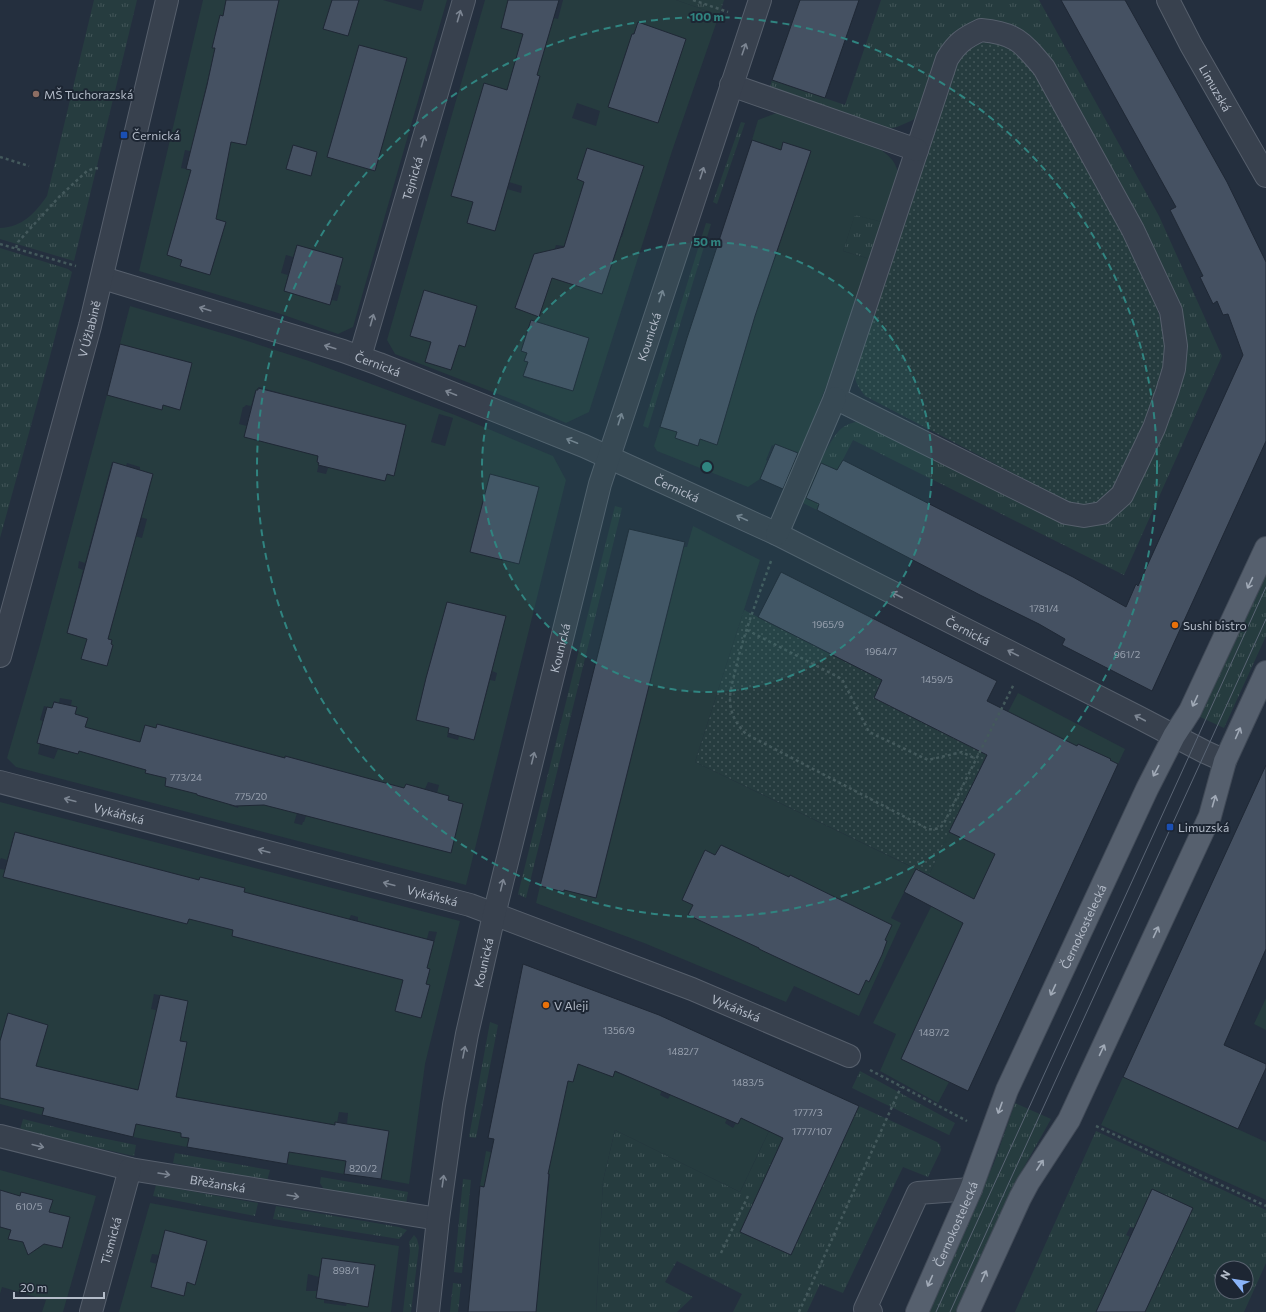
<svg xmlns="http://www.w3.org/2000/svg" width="1266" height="1312" font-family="Commissioner,sans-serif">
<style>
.grass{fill:url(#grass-tufts);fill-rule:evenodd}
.park{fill:url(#park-dots)}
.garden{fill:#263c3f;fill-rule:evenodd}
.building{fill:#455162;stroke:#1f2835}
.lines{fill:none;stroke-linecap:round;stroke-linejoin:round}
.minor-casing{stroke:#565f6c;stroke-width:24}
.major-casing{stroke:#414a57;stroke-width:24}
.path{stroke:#44595c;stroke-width:2.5;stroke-dasharray:3 3;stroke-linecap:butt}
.minor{stroke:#38414e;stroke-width:22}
.major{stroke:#56606e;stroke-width:22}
.tram{stroke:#5a6575;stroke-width:1}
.oneway{stroke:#7c8592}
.oneway2{stroke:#a1aab7}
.ring{fill:none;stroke:#308480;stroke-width:2;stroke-dasharray:7 5}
.education-dot{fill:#8d6e63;stroke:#1d2633;stroke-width:1.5}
.transit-dot{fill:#1a4fb4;stroke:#1d2633;stroke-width:1.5}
.food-dot{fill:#e8710a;stroke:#1d2633;stroke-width:1.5}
.labels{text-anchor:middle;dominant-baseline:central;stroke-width:4;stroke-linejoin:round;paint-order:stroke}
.number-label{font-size:10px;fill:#98a1af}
.street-label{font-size:12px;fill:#b4bcc9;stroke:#1d2633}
.poi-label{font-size:12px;fill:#b4bcc9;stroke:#1d2633;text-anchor:start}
.centre{fill:#308480;stroke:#1d2633;stroke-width:2}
.ring-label{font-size:12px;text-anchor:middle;font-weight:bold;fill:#308480;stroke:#1d2633;stroke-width:4;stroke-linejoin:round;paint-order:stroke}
</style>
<defs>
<pattern id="grass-tufts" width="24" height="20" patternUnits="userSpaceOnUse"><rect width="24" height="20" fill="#263c3f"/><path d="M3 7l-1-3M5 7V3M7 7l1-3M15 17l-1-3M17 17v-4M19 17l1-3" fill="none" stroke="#435659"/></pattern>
<pattern id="park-dots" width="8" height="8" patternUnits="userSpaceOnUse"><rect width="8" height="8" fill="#263c3f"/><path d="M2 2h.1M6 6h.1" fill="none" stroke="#435659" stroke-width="1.8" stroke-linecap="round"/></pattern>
</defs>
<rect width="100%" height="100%" fill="#242f3e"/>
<!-- grass -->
<path class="grass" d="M94,0H137L74,261L0,239V228C23,227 35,213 47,196Z
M676,0H724L719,15Z
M881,0H1039L1159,216L1222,356L1124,575L853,440L817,510L801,502C810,484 829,438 842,428C849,423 855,422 863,421L1073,525L1121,509L1178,305L990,22L913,120L897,127L888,129L769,91L772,80L845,105Z
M741,122L745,123L717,204L713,202Z
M855,214L882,222L870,259L843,251Z
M706,223L711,224L648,428L643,426Z
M0,248L68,269L72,272L49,360L0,538Z
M615,506L622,508L526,898L518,894Z
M1266,569V636L1224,728L1198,716Z
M490,1022L498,1025L476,1138L469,1137Z
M860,1071L955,1123L949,1135L852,1088Z
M1015,1103L1051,1119L1019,1176L957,1312H927L994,1163Z
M859,1106L937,1142L940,1145L941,1150L928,1177L903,1167L843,1293L820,1284L807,1312H733L742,1294L677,1261L665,1282L693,1297L677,1312H596L603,1181L615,1130L740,1192L771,1127L786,1134L782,1142H781L740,1232L791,1255Z
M23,1119L87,1135L136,1145L134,1156L84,1145L20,1130Z
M1096,1131L1266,1210V1263L1244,1312H1145L1193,1208L1152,1189L1134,1228L1130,1227L1126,1235L1130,1237L1096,1312H1015ZM1222,1268H1246V1292H1222Z
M175,1153L270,1170L267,1181L173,1163Z
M321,1177L408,1192L406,1204L325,1191L320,1183Z
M463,1179L471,1180L462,1273L454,1272Z
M156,1185L258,1203L255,1216L153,1196Z
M276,1206L399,1227L407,1230L399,1239L273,1219Z
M414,1235L417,1239L419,1247L411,1312H403L410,1251L409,1242Z
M453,1283L461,1284L458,1312H450Z"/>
<!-- park -->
<path class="park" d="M985,42H998L1008,46L1033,68L1048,93L1147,282C1157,307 1167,332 1164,359C1161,397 1141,431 1125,465C1121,473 1118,486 1112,492C1101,504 1088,508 1074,505L865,396C853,380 854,378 856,359L955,67C964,52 967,46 985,42Z
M744,610L882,680L874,698L987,754L929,875L695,762Z"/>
<!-- garden -->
<path class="garden" d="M203,0H226L223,16L220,15L212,47L215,48L195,134L245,145L279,0H332L323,29L348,35L358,0H383L421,11L424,0H447L353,327L338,334L278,313L139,271ZM360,45L407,59L396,96L348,82ZM293,145L317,152L311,175L286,168ZM185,150L228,159L224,177L181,168ZM180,209L226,222L210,275L180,266L182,260L167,255ZM297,245L343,258L336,284L341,286L337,301L332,300L330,305L284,291L288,275L281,273L286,255L293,257Z
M485,0H508L501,28L547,41L554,18L558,19L563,0H676L719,15L672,151L589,412L566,423L516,401L395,354L387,340ZM638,23L686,39L658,123L610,107L625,54ZM540,76L536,90L510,82ZM577,103L600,111L596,126L572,118ZM597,151L643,166L625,223H626L622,237H621L602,294L555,279L561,258L553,255L556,245L564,246L585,182L577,179L581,168L590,171ZM509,182L522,186L521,193L507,189L501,210ZM471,210L499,218L495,231L467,223ZM424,291L470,304L451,370L425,362L431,342ZM520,294L539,316L516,309ZM566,331L589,338L573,391L523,377L528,362L524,361L527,353L521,351L524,341Z
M779,112L873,145C885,152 895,159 898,172L882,222L855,215L843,251L870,259L827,384L799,456L775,444L774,446L772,445L766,460L767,461L760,479L748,487L657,451L654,446L660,427L677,432L675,438L698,446L700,439L716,444L755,316L811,151L783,142L781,150L752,140L758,120Z
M130,306L232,336L309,361L455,415L553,456L566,480L466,885L16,767L7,758L39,648L107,395L161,409L163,405L180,410L192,363L120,344ZM259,387L280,393L279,396L404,424L403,428L405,429L394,476L387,474L384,481L350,473L329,465L326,474L317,472L319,463L317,462L318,456L244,437L247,426L239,424L243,407H244L246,405L251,406L256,390H258ZM439,414L453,418L445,446L431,442ZM112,462L126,466L127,463L140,467V470L153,474L140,517L147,519L142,538L135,536L107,639L112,640L111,644L113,645L107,666L81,659L87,639L67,633L83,570L78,568L79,561L85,563ZM490,474L539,487L519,564L470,551ZM447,602L505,616L492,671L497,673L495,681L490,680L474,740L459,736L458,740L447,737L449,728L417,720L435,643L444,645L441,627ZM60,698L72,700L71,705L77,707L75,714L88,718L78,754L58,749L54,759L38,754L40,744L37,743L43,721L40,720L44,706L52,708L54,701L59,703ZM157,724L285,758V756L343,772L330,822L306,816L304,822H303L302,825L294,823L297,813L241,798L238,808L229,805L232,796L205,798L197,795L199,787L174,788L165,786L167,778L145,773L146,769L134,766L145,725L156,728ZM428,782L439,785L437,793L449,796L448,800L463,804L451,853L365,831L404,788L406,784L425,789Z
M693,526L760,560L695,762L916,869L891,918L901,923L859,1016L794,986L786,1002L644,943L536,903L540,886L564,892V890L596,898L684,547H687Z
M1018,693L1125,749L1118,764L1110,760V759L1078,744L1077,746L1008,712Z
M0,802L460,921L425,1064L409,1184L381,1179L389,1131L347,1124L348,1113L339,1112L337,1123H335L330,1158L346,1161L344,1174L287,1164L295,1119L189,1138L187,1147L133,1137L144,1091L53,1070L36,1106L44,1108L42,1115L0,1104V1085L21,1055L38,1059L48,1025L8,1013L0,1041V869L6,870L92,852L16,832L15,837H13L7,860L1,858L0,860ZM200,877L209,879L208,883L187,924L118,906L199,880ZM237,886L245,888L244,892L313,910L317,933L311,956L232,936L233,930L225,928ZM351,915L358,917V921L427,939L429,931L437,932L427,968L430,969L426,984L421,1017L395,1011L403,980L346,965L347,960L348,921ZM154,994L187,1001L185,1016L151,1009ZM174,1039L187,1042L168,1067Z
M949,832L1014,862L915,1029L901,1059L949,1082L938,1103L880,1071L896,1034L873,1023L943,883L929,875Z
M1266,998V1030L1254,1024Z
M572,1043L607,1075L612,1077L615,1072L662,1090L660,1095L668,1099L671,1094L727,1119L725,1123L733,1128L736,1123L741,1118L769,1131L740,1192L615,1130L603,1181L596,1312H536L547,1192H548L550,1174L520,1170L506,1189L480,1186L486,1151L514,1157L568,1081L573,1082L575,1077Z
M1123,1077L1266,1142V1200L1101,1125Z
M0,1170L96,1196L63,1312H42L46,1300L2,1287L0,1294V1227L11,1230L8,1239L23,1242L26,1249L34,1251L40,1247L41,1243L62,1248L70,1217L49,1212L52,1200L21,1192L20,1196L0,1190Z
M150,1203L274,1226L399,1246L391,1312H119ZM165,1230L207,1241L195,1284L187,1282L184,1296L151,1287L157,1264L150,1262L152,1254L159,1255ZM322,1258L374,1265L368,1307L347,1303L346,1306L324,1303V1300L316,1298L317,1291H306L308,1274L319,1277Z"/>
<!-- building -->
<path class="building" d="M226,0H279L246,145L231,142L216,219L226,222L210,275L180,266L182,260L167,255L191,170L186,169L207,85L215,48H212L220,15L223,16Z
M332,0H359L348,36L323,29Z
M508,0H559L537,75L540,76L495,231L467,223L473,202L451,196L484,83L507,90L523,34L501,28Z
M800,0H859L825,98L772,80Z
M1061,0H1125L1227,182L1266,262V441L1152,691L1062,645L1065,639L1039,624L980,595L817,510L819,504L806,498L821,463L837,470L843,460L1073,577L1126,607L1136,584L1138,586L1243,355L1228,314L1223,315L1217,301L1213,304L1200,277L1203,276L1170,210L1176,207Z
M638,22L686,39L658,123L608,107L632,34H634Z
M359,45L407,58L375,171L327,157Z
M752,140L781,150L783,142L811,151L755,316L717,445L700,439L698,446L675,438L677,432L660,427L687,338Z
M293,145L317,152L311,176L286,169Z
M587,148L644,166L602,294L552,278L539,317L515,308L534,254L564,247L584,182L577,179Z
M297,245L343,258L330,305L284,291Z
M424,290L477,306L465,347L459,345L451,370L425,362L431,342L410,336Z
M531,320L589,338L573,391L523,376L528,362L524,361L527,353L521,351Z
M120,344L192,363L180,410L163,405L162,410L107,395Z
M258,388L406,425L394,476L387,474L385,481L318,465L319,463L317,462L318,456L244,437L256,390H258Z
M775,444L798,453L783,489L760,479Z
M113,462L153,474L108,639L112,640L111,644L113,645L107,666L81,659L87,639L67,633Z
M490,474L539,487L519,564L470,552Z
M629,529L685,542L596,898L564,890V892L540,886Z
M781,572L997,681L987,701L1077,746L1078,744L1111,759L1110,760L1118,764L968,1091L901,1059L963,923L904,892L916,869L974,899L995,854L949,832L987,755L874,698L882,680L758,617Z
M447,602L506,616L474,740L448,733L449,728L416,720L426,678Z
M54,702L77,707L75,714L88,718L85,727L140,742L145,725L156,728L157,724L285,758V756L404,788L406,784L449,796L448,800L463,804L451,853L264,805L235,806L197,795V794L165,786L166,778L145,773L146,770L79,751L78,754L37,743L47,707L52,708Z
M1266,765V949L1224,1045L1266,1064V1068L1238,1129L1123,1077Z
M15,832L199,880L200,877L245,888L244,892L434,941L427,968L430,969L426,984L430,985L421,1018L395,1011L403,980L232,936L233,930L189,919L187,924L3,877Z
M721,845L789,877L790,875L892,925L885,940L887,941L882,955L869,982L866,980L859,995L791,964L759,949V948L688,915L693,905L682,900L696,869L705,850L715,855Z
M523,964L659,1015L859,1106L791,1255L740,1232L783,1138L741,1118L738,1124L615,1071L613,1077L578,1064L573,1082L568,1081L548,1174H549L536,1312H468L480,1186L484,1187L494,1139L488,1138Z
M160,995L188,1001L180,1041L187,1042L176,1097L335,1125V1122L389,1131L381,1179L344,1174L346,1161L289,1152L287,1164L187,1147L189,1138L181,1137V1133L136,1124L133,1137L42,1115L44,1108L0,1098V1041L8,1013L48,1025L36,1066L138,1090Z
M1152,1189L1193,1208L1145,1312H1096Z
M0,1190L20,1196L21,1192L53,1200L49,1212L70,1217L62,1248L44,1244L28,1255L23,1242L8,1239L11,1230L0,1227Z
M165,1230L207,1241L195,1285L187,1282L184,1296L151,1287Z
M322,1258L375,1265L368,1307L316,1298Z"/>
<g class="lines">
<defs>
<g id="minor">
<path id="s1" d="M1168,0L1191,45L1266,176"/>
<path d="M981,30C1016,33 1023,43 1044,68L1133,230L1171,311L1176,346L1174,369L1167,392L1154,428L1122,495L1102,513L1084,516L1066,513L835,398L947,59C957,43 964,38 981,30Z"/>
<path d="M731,85L917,150"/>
<path id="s2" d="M103,278L343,351L379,364L584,446L777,534L1138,717L1205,752L1225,761"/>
<path id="s3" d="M360,357L464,0"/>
<path d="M777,534L835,398"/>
<path id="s4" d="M0,656L90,326L167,0"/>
<path id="s5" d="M0,782L470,905L692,989L849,1056"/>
<path id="s6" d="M0,1136L130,1169L438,1219"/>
<path id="s7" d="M91,1312L130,1169"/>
<path id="s8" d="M428,1312L438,1219L454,1105L467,1034L494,915L600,484L760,0"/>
<path d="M871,1312L865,1309L918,1193L971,1189"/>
</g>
<g id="major">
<path id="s9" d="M917,1312L971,1189L1007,1090L1147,789L1174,736L1190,711L1266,548"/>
<path d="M968,1312L1020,1198L1028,1183L1069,1120L1210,816L1225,761L1266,672"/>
</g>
</defs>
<!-- minor casing -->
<use href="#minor" class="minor-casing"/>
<!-- major casing -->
<use href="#major" class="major-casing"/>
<!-- path -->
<path class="path" d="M693,0L728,12
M0,157L29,166
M0,244L76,266
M16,248L18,242L59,197L87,171L95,168L101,169
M771,561C758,598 743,634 735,672C733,680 730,690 730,699C730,713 736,724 746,734L928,829C934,830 938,829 943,825L1014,684
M747,630L842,679L869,732L928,760L962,752L976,759
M870,1070L967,1121
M1096,1126L1266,1206
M721,1253L748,1196
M799,1312L901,1087"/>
<!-- minor -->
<use href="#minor" class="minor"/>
<!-- major -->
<use href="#major" class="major"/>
<!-- tram -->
<path class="tram" d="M936,1312L1266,587
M950,1312L1266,619"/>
</g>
<!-- one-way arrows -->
<defs><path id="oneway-shaft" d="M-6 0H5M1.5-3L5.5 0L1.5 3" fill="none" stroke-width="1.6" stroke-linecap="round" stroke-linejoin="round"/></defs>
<g class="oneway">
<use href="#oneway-shaft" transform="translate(459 16) rotate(-74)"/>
<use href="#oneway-shaft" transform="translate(744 49) rotate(-71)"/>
<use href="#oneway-shaft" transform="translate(423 141) rotate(-74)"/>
<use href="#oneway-shaft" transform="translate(702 173) rotate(-72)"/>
<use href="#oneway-shaft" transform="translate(661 296) rotate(-72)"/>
<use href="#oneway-shaft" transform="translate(205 309) rotate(-163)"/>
<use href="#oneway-shaft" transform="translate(372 320) rotate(-74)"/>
<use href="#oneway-shaft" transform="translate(330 347) rotate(-163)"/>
<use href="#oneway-shaft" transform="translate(451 393) rotate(-158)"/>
<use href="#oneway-shaft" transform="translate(620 419) rotate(-72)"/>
<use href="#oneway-shaft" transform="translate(572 441) rotate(-158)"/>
<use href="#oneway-shaft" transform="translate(742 518) rotate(-155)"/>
<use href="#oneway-shaft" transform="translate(897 595) rotate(-153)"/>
<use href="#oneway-shaft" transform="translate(1013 653) rotate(-153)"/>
<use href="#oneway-shaft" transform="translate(1140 718) rotate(-152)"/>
<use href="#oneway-shaft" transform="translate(533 758) rotate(-76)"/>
<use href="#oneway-shaft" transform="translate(70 800) rotate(-165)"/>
<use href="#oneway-shaft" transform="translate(264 851) rotate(-165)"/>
<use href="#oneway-shaft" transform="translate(389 884) rotate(-165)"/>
<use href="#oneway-shaft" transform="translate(502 885) rotate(-76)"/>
<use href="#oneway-shaft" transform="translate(464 1052) rotate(-79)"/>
<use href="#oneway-shaft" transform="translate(38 1146) rotate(14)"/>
<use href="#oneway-shaft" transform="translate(164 1174) rotate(9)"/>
<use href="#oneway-shaft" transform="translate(443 1181) rotate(-82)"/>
<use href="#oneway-shaft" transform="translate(293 1196) rotate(9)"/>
</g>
<g class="oneway2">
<use href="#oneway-shaft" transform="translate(1250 583) rotate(115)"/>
<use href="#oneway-shaft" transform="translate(1195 701) rotate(115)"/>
<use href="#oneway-shaft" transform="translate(1238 733) rotate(-66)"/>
<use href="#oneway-shaft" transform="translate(1156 771) rotate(118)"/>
<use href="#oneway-shaft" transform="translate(1214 801) rotate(-74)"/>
<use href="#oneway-shaft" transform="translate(1156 932) rotate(-65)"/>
<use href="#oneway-shaft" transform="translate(1053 990) rotate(115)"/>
<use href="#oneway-shaft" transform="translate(1102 1050) rotate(-65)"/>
<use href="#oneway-shaft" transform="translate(1000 1108) rotate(110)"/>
<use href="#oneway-shaft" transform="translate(1040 1165) rotate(-57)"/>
<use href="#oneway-shaft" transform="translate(984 1276) rotate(-66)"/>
<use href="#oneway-shaft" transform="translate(930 1281) rotate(114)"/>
</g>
<!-- distance rings -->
<circle cx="707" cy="467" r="225" fill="#308480" fill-opacity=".12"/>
<g class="ring">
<circle cx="707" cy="467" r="225"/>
<circle cx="707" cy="467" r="450"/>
</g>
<!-- markers -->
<circle class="education-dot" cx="36" cy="94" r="4"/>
<g class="transit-dot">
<rect x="120" y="131" width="8" height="8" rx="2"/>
<rect x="1166" y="823" width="8" height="8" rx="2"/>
</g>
<g class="food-dot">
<circle cx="1175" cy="625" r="4"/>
<circle cx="546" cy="1005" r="4"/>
</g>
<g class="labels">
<!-- number labels -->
<g class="number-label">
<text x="1044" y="608">1781/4</text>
<text x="828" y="624">1965/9</text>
<text x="881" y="651">1964/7</text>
<text x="1127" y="654">961/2</text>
<text x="937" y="679">1459/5</text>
<text x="186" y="777">773/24</text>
<text x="251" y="796">775/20</text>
<text x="619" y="1030">1356/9</text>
<text x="934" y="1032">1487/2</text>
<text x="683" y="1051">1482/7</text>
<text x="748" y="1082">1483/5</text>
<text x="808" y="1112">1777/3</text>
<text x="812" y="1131">1777/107</text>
<text x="363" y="1168">820/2</text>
<text x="29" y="1206">610/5</text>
<text x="346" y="1270">898/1</text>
</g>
<!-- street labels -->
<g class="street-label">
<text stroke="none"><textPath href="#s1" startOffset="100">Limuzská</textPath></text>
<text stroke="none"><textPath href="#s3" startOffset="186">Tejnická</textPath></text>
<text stroke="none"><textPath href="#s4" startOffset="339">V Úžlabině</textPath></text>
<text stroke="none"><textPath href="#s8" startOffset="1002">Kounická</textPath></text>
<text stroke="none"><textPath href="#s2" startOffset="288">Černická</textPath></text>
<text stroke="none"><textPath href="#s2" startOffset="612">Černická</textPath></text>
<text stroke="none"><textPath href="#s2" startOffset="936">Černická</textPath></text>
<text stroke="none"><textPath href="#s8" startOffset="678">Kounická</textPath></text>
<text stroke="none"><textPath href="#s5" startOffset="123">Vykáňská</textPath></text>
<text stroke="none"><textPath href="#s5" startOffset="447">Vykáňská</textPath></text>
<text stroke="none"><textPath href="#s9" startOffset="420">Černokostelecká</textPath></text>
<text stroke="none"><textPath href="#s8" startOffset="354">Kounická</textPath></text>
<text stroke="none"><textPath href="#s5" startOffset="771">Vykáňská</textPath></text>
<text stroke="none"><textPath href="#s6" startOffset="223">Břežanská</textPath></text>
<text stroke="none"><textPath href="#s9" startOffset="96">Černokostelecká</textPath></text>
<text stroke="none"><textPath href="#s7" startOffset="74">Tismická</textPath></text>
</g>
<!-- poi labels -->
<g class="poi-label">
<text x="44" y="94">MŠ Tuchorazská</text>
<text x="132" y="135">Černická</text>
<text x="1183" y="625">Sushi bistro</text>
<text x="1178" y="827">Limuzská</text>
<text x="554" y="1005">V Aleji</text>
</g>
</g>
<circle cx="707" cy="467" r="6" class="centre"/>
<g class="ring-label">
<text x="707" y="21">100 m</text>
<text x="707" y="246">50 m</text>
</g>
<!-- north arrow -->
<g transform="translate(1234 1280) rotate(300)"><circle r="19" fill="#1d2633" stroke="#59626f"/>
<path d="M0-3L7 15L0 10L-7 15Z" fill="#8ab4f8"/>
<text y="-6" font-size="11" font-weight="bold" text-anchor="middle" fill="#b4bcc9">N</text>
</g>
<!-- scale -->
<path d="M14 1292v6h90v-6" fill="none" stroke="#b4bcc9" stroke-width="2"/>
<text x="20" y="1292" font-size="12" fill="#b4bcc9" stroke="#1d2633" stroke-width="3" paint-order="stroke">20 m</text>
</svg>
